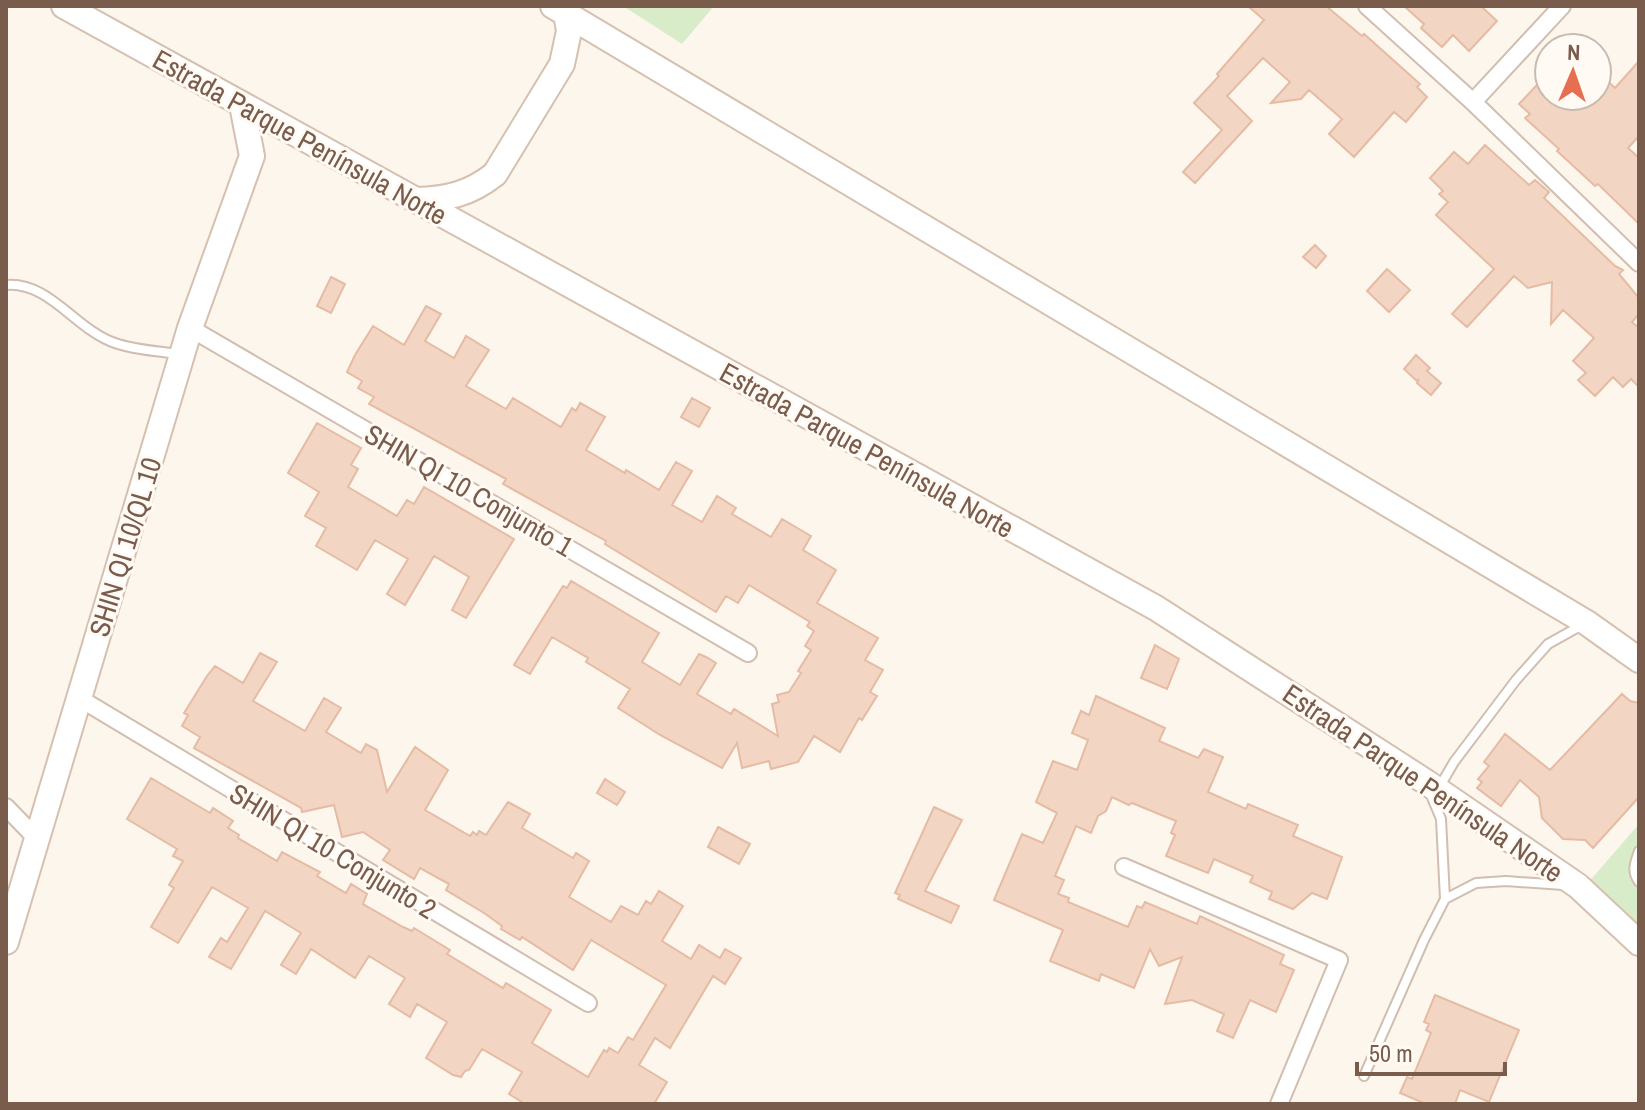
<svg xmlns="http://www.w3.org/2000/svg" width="1645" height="1110" font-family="'Archivo Narrow',sans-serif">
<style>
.green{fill:#d8ecc9}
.building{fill:#f3d5c3;stroke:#e6bba3;stroke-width:2}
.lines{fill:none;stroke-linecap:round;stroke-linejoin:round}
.lane-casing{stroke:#d1beb0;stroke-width:12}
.street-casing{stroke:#d1beb0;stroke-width:20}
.secondary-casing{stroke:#d6c0b0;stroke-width:28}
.lane{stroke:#fff;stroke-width:8}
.street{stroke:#fff;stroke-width:16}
.secondary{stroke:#fff;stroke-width:24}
.labels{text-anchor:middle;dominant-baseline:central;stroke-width:6;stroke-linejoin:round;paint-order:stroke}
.street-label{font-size:28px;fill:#7a5c4d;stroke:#fffaf3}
</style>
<rect width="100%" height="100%" fill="#fdf6ec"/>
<!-- green -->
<path class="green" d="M623,6H714L682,44Z
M1639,824V924L1587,884Z"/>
<!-- building -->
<path class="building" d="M1248,6H1326L1362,36L1364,34L1420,84L1417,87L1427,97L1406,122L1394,112L1354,157L1329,134L1342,119L1309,90L1301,99L1271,103L1290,82L1263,58L1227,96L1252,121L1195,183L1183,172L1222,130L1194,103L1219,76L1217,74L1264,20Z
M1404,6H1481L1497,21L1469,51L1453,35L1442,47L1421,28L1424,24Z
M1639,61V136L1628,148L1639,158V224L1598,184L1595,186L1557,151L1559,149L1525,118L1530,114L1519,104L1549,72V96H1597V71L1615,88Z
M1485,145L1529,185L1535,180L1549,192L1544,198L1615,266L1623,270L1619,274L1639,298V314L1632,322L1639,328V387L1631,379L1623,387L1613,377L1595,396L1578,380L1586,373L1573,361L1594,338L1563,310L1551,324L1552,282L1528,288L1514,276L1467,327L1452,314L1494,269L1436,215L1448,202L1439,194L1443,191L1430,178L1454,152L1468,164Z
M1315,245L1326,256L1316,268L1303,257Z
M1387,269L1410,290L1389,312L1367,291Z
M331,277L345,284L331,313L317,306Z
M426,306L441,314L425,341L454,358L466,336L489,350L466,386L506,409L513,398L561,427L572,408L576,411L580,403L605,417L586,450L625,473L626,470L659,490L676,462L692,471L672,505L702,522L717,496L736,508L732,514L771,537L782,519L811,536L803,550L836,570L817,603L878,638L865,660L883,670L870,692L877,696L862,720L859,718L840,752L814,736L798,762L771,769L769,761L742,768L737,743L722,768L660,735L618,708L630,689L586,662L588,658L552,637L530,674L514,665L563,586L567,588L571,581L659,633L642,662L680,685L699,654L706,657L716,663L697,694L731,714L734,709L778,736L772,704L779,702L777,695L789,692L801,673L798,671L811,650L805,646L814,631L807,626L810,622L749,585L738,603L726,596L716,612L605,544L606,541L503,484L506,479L369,404L374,397L358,388L362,381L347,372L355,355L373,326L404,345Z
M1416,355L1430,368L1427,371L1441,383L1431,395L1417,383L1419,379L1417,381L1404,369Z
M692,398L710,408L699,427L681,417Z
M317,423L361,448L351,465L358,469L348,487L397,516L407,500L414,504L424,487L514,539L466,618L452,610L469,577L434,556L405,605L387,594L408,559L375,540L357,570L316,546L326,528L305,516L319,492L288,473Z
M1155,645L1179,659L1167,689L1141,678Z
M260,653L277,662L253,701L305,731L324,698L341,708L326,732L361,753L366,744L377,750L387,792L415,747L448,770L425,810L470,836L473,832L477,835L479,831L486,835L508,802L530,814L522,828L573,858L576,853L589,861L569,897L611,922L621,906L638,915L646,901L651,904L659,891L683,906L662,941L691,959L699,945L720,958L725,949L741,958L725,984L713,976L670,1048L655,1038L639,1065L667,1082L654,1104H525L509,1094L522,1072L482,1049L469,1070L465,1071L461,1077L453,1075L426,1058L447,1022L417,1004L410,1017L389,1004L405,978L369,956L355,978L311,949L296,974L281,965L301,933L265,911L231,969L209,957L221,938L227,942L248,908L212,887L178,943L151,927L174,888L169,885L183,861L173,856L177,849L127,819L151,778L210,813L213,808L233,821L228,828L239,835L238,838L277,861L282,852L320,872L317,876L346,893L351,884L367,894L363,904L403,927L412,931L414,928L450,950L447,954L503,988L506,983L551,1010L532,1043L588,1077L604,1050L607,1052L609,1048L618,1053L628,1037L633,1040L666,985L591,940L573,970L522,937L520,940L501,929L502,926L484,913L446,890L449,884L420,868L414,879L383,860L390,850L363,832L342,837L334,805L302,812L301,808L194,748L200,737L182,726L188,715L184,713L207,676L215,666L243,683Z
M1622,694L1630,701L1639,703V797L1593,848L1585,840L1563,839L1542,818L1539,797L1520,780L1501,806L1477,788L1482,782L1478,779L1489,766L1484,762L1505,734L1550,770Z
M1096,696L1165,728L1159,741L1198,758L1204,749L1223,757L1208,792L1246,809L1248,804L1298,825L1293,836L1342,857L1327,899L1312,893L1293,909L1269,899L1272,892L1250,882L1253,876L1214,859L1208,873L1166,856L1175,835L1171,833L1176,821L1132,803L1129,805L1112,797L1106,811L1098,816L1091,833L1076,826L1055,876L1064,880L1058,894L1069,898L1068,902L1128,927L1137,906L1142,908L1145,902L1197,924L1200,916L1284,955L1280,964L1294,970L1276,1012L1250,1000L1233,1038L1217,1031L1224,1014L1192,1000L1165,1004L1182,957L1159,966L1150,949L1134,988L1101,974L1099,981L1050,961L1063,930L994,900L1022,834L1043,843L1057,813L1036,802L1053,761L1077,770L1088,740L1072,733L1081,711L1089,715Z
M605,779L625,792L617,805L597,793Z
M934,807L962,820L925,891L959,906L951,923L898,899L900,895L895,893Z
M718,827L750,844L739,864L708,847Z
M1435,995L1519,1030L1489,1102L1460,1090L1455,1104H1426L1400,1093L1407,1077L1412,1079L1431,1033L1426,1030L1429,1024L1424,1022Z"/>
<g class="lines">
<defs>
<path id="lane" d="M6,285C49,281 76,330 115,343C134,350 158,351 178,354
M1440,786L1454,762L1516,680L1548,644L1582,625
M1430,793L1441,819L1445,899L1476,883L1506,881L1563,885
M1639,851C1635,863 1631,871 1639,882
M1364,1076L1424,940L1445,899"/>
<path id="street" d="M1367,6L1473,102L1639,263
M1473,102L1562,6
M190,328L748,653
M79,698L588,1003
M6,807L37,839
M1124,867L1339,960L1279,1104"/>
<path id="secondary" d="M64,6L1156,608L1426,782L1578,886L1639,943
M553,6L1587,623L1639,660
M416,200C447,199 470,194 495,174L562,64L569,31L566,13
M6,942L190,328L252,156L242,105"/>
</defs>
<!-- lane casing -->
<use href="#lane" class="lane-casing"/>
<!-- street casing -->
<use href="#street" class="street-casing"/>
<!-- secondary casing -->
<use href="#secondary" class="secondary-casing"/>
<!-- lane -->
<use href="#lane" class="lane"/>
<!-- street -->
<use href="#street" class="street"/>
<!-- secondary -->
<use href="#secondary" class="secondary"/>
</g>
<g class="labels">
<!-- street labels -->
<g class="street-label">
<text transform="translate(300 137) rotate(29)">Estrada Parque Península Norte</text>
<text transform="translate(867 450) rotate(29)">Estrada Parque Península Norte</text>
<text transform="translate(469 490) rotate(30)">SHIN QI 10 Conjunto 1</text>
<text transform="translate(125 547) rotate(-73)">SHIN QI 10/QL 10</text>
<text transform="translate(1423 783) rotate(34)">Estrada Parque Península Norte</text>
<text transform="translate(333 851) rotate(31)">SHIN QI 10 Conjunto 2</text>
</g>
</g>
<!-- border -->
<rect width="1645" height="1110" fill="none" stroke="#7a5c4d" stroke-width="16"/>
<!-- north arrow -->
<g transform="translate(1573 72) rotate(2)"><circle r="38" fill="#fffaf3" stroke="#cabbb1" stroke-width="2"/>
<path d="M0-6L14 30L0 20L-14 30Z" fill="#e76f51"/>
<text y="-12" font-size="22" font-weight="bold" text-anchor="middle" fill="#7a5c4d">N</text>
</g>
<!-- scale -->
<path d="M1357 1062v12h148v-12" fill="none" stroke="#7a5c4d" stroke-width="4"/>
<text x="1369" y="1062" font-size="24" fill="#7a5c4d" stroke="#fffaf3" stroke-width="6" paint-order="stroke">50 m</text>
</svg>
